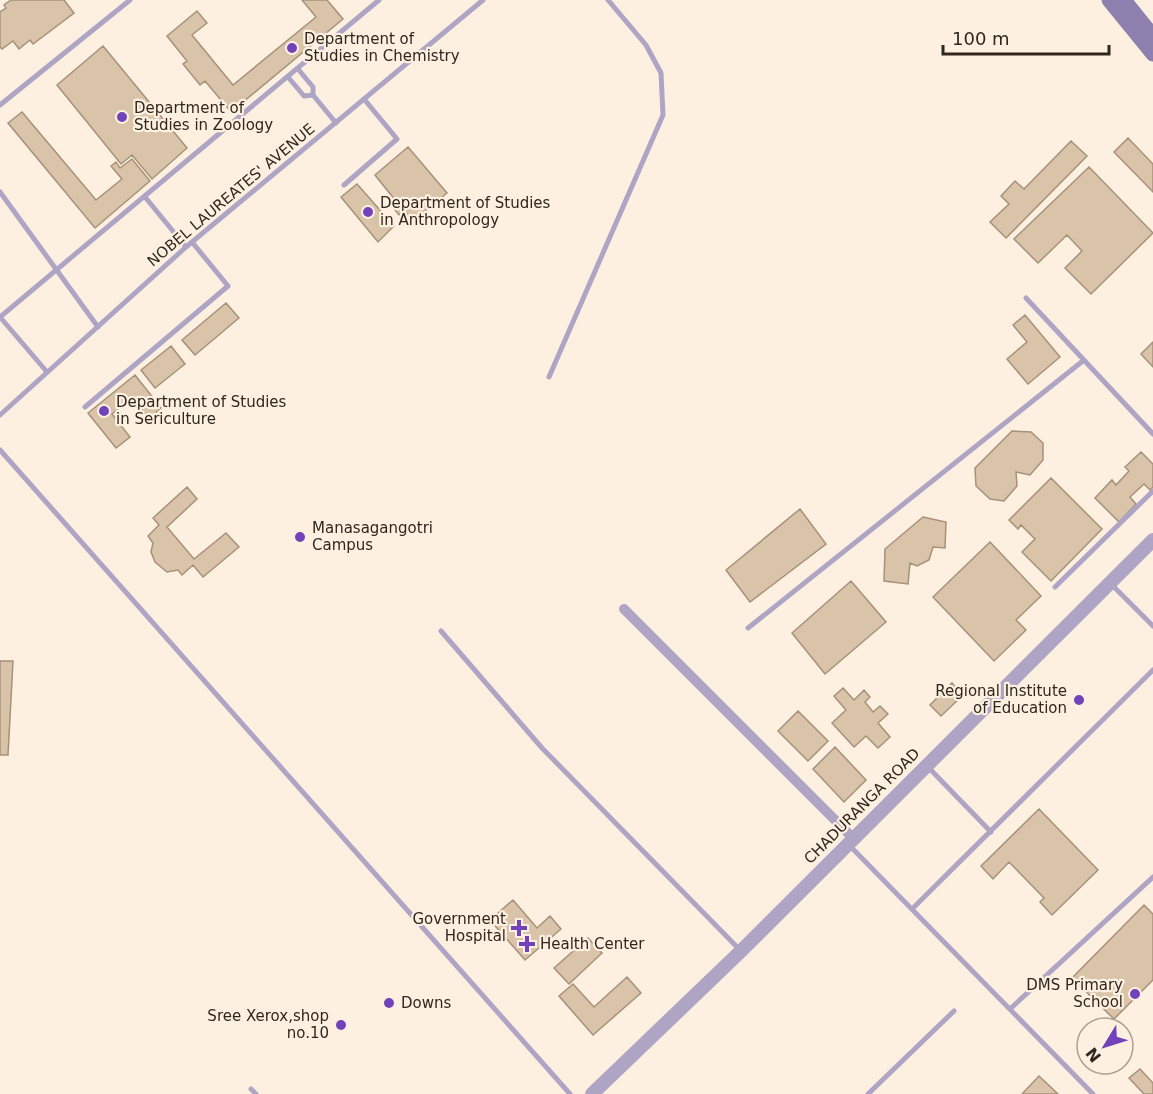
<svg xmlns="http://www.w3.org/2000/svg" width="1153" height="1094" font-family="'DejaVu Sans',sans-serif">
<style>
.building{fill:#d9c3a9;stroke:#a69179;stroke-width:1.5}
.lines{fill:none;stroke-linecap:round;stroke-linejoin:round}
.service{stroke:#aea5c5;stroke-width:5}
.minor{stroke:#aea5c5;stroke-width:10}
.tertiary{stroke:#aea5c5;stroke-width:14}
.secondary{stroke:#8d80ae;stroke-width:15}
.poi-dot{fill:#7242ba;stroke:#fef0e0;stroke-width:2}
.labels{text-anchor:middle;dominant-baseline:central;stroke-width:4.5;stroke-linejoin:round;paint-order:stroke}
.poi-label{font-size:15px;fill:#2f271d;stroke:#fef0e0;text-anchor:start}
.street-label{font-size:15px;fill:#2f271d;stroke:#fef0e0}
</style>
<rect width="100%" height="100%" fill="#fef0e0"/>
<!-- building -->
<path class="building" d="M11,0H64L74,13L33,44L30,40L19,49L13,41L2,49L0,47V12L6,8L4,5Z
M302,0H327L343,19L231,112L205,81L200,85L183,64L187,61L167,36L197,11L207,23L192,35L233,85L316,17Z
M103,46L187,148L152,179L132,155L121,164L57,85Z
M22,112L96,200L122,179L111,166L116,162L120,168L132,159L150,181L95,228L8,123Z
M1128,138L1153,164V192L1114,152Z
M1071,141L1087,156L1006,238L990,222L1009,204L1001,196L1015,181L1024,189Z
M408,147L447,193L413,221L404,210L399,215L390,204L395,200L375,175Z
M1089,167L1153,233L1091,294L1065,268L1082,251L1067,235L1038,263L1014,239Z
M357,184L394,226L378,242L341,197Z
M226,303L239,318L195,355L182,340Z
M1025,315L1060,357L1028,384L1007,359L1027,342L1013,325Z
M1153,342V367L1141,354Z
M171,346L185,364L155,388L141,370Z
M135,375L161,408L149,418L132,398L112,414L130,437L116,448L88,413Z
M1012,431L1031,432L1043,443V460L1030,475L1016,472L1017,486L1004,501L990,499L976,486L975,468Z
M1141,452L1153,464V487L1150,490L1144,484L1130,497L1136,504L1119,522L1095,498L1112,480L1116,485L1129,471L1125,467Z
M1051,478L1102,529L1051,581L1022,552L1035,539L1021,525L1018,529L1009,520Z
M187,487L197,499L167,527L194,559L226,533L239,547L203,577L193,565L182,575L178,570L167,572L155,562L151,552L153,543L148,536L159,525L153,518Z
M800,509L826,544L750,602L726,570Z
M923,517L946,522L945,548L933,547L929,560L917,566L910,563L908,584L884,581L885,549Z
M990,542L1041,596L1016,620L1026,630L994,661L933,597Z
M851,581L886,622L825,674L792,633Z
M0,661H13L8,755H0Z
M952,683L962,696L941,716L930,705Z
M843,688L854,700L864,690L870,697L865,702L873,712L880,706L888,714L878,723L890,737L878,748L866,736L854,747L832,723L846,710L834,696Z
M798,711L828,741L808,761L778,731Z
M835,747L866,780L844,802L813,769Z
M1039,809L1098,870L1052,915L1040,902L1044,898L1009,862L993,879L981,866Z
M513,900L537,928L550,916L561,929L525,960L490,920Z
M1144,905L1153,914V980L1114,1019L1072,978Z
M588,938L602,953L569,984L554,968Z
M627,977L641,993L593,1035L559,996L573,984L594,1007Z
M1140,1069L1153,1083V1094H1144L1129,1078Z
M1039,1076L1058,1094H1022Z"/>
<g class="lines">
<!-- service -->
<path class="service" d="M298,69L313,87V95
M288,77L304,96L313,95L336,123
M0,105L130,0
M344,185L397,139L364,99
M0,192L98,327
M145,197L186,247
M1026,298L1153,434
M0,317L379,0
M0,317L47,372
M549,377L663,115L661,73L646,45L608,0
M85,407L228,286L192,242
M0,415L186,247L483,0
M0,450L570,1094
M1110,583L1153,626
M1055,587L1153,491
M748,628L1084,360
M441,631L542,748L739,949
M927,766L991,832
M849,845L1093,1094
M912,909L1153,670
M1010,1009L1153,877
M251,1089L256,1094
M868,1094L954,1011"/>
<!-- minor -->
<path class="minor" d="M624,609L853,838"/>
<!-- tertiary -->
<path class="tertiary" d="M592,1094L741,951L1153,540"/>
<!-- secondary -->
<path class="secondary" d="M1109,0L1153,54
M1124,0L1153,36"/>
</g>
<!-- markers -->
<g class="poi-dot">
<circle cx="292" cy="48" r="6"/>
<circle cx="122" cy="117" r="6"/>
<circle cx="368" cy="212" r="6"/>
<circle cx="104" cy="411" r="6"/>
<circle cx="300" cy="537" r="6"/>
<circle cx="1079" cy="700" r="6"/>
<path d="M516 919h6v6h6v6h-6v6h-6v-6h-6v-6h6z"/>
<path d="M524 935h6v6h6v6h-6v6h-6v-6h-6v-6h6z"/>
<circle cx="1135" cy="994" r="6"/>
<circle cx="389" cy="1003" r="6"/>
<circle cx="341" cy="1025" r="6"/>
</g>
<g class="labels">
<!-- poi labels -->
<g class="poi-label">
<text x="304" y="39">Department of<tspan x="304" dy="17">Studies in Chemistry</tspan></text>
<text x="134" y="108">Department of<tspan x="134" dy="17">Studies in Zoology</tspan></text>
<text x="380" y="203">Department of Studies<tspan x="380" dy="17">in Anthropology</tspan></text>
<text x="116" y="402">Department of Studies<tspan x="116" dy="17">in Sericulture</tspan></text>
<text x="312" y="528">Manasagangotri<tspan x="312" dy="17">Campus</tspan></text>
<text x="1067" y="691" text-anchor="end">Regional Institute<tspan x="1067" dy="17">of Education</tspan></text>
<text x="506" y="919" text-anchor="end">Government<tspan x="506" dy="17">Hospital</tspan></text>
<text x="540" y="944">Health Center</text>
<text x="1123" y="985" text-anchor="end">DMS Primary<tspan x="1123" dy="17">School</tspan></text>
<text x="401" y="1003">Downs</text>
<text x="329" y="1016" text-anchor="end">Sree Xerox,shop<tspan x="329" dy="17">no.10</tspan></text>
</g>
<!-- street labels -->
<g class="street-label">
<text transform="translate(231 195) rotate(-40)">NOBEL LAUREATES' AVENUE</text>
<text transform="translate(862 806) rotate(-45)">CHADURANGA ROAD</text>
</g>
</g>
<!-- north arrow -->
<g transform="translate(1105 1046) rotate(232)"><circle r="28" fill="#fef0e0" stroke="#aba092" stroke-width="1.5"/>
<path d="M0-4.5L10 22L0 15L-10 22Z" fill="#7242ba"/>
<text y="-9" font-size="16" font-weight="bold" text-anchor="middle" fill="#2f271d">N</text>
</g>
<!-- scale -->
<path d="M943 45v9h166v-9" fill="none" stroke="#2f271d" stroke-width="3"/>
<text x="952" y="45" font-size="18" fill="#2f271d" stroke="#fef0e0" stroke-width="4.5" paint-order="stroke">100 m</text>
</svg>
